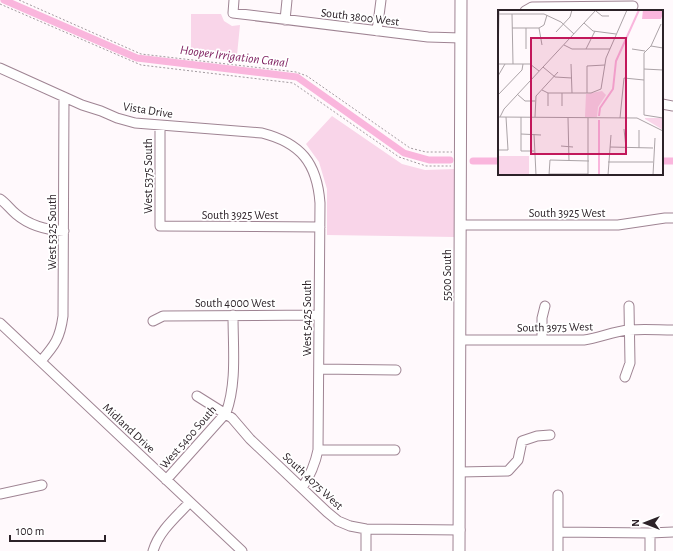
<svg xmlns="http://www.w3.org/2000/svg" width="673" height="551" font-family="'Alegreya Sans',sans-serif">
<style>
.green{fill:#f9d5e9}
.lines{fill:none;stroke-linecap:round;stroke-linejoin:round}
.canal{stroke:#fab6dd;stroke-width:7}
.minor-casing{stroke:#9f8493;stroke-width:11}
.major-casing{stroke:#9f8493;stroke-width:13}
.path{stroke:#a29a9f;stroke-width:1;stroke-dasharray:2 2;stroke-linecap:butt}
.minor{stroke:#fff;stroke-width:9}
.major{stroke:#fff;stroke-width:11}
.labels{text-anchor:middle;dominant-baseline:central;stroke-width:3.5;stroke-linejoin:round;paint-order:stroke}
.street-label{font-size:12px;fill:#2c2228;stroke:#fff}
.water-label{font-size:13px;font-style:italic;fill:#7e1e5f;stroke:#fff}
.inset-river{fill:none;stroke:#fab6dd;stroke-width:2}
.inset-road{fill:none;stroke:#aba3a7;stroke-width:1}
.view{fill:#c2185b;fill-opacity:0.15;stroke:#c2185b;stroke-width:2}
.inset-edge{fill:none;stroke:#2c2228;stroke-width:2}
</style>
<rect width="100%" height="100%" fill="#fff9fc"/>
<!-- green -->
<path class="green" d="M191,14H221L224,21L232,26L240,25L237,55L191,50Z
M332,116L402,164L425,170L454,169V237L327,235V189L319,162L306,144Z"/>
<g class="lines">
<!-- canal -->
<path class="canal" d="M4,0L137,58L297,77L404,153L429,160H450
M473,161H499
M662,161H673"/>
<defs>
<path id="minor" d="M234,0L233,13L428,37L461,38
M525,11L532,7L633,6
M285,20L287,0
M377,31L381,0
M0,68L82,105L101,111L117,118L135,123L262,133C301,143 317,163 320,203L318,450C315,465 310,476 302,488
M662,104L673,106
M160,125V226L320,227
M0,199C6,203 10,209 16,214C30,226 46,230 64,231
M461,225H618L665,218H673
M153,321L163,316L319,315
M0,323L242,551
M460,340H584C599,338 614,331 629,330C644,329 659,330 673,330
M542,340V318L545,306
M41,361C55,345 60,338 63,316L64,97
M319,369L396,370
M625,377L630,363L629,306
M197,396L232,418L250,439L327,512L338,521L350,526L366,529L460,530
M318,450H395
M460,472L508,471L518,460L522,441L537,436L550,435
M166,480L226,413C237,383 233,348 233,315
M0,494L42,485
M558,532L650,533L673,532
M650,533V551
M153,551C159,531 176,517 190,502
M366,551V529
M558,551V495"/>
<path id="major" d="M459,551L461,0"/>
</defs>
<!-- minor casing -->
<use href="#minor" class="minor-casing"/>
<!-- major casing -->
<use href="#major" class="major-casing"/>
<!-- path -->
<path class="path" d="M19,0L141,54L296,72L307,76L410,148L426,152H452
M0,4L141,65L293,83L399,157L426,166H451"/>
<!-- minor -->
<use href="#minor" class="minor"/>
<!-- major -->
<use href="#major" class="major"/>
</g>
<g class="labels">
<!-- street labels -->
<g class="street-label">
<text transform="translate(360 17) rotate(7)">South 3800 West</text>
<text transform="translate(148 110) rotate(9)">Vista Drive</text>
<text transform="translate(148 176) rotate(-90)">West 5375 South</text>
<text x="567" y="213">South 3925 West</text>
<text x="240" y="215">South 3925 West</text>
<text transform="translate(52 232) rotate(-90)">West 5325 South</text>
<text transform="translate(447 275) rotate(-90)">5500 South</text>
<text x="235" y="303">South 4000 West</text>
<text transform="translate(307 318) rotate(-90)">West 5425 South</text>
<text transform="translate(555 327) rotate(-1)">South 3975 West</text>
<text transform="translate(129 428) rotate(43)">Midland Drive</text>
<text transform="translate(188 437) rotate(-49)">West 5400 South</text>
<text transform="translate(313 481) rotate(43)">South 4075 West</text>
</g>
<!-- water labels -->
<g class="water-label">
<text transform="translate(234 57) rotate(7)">Hooper Irrigation Canal</text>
</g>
</g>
<!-- overview -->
<g transform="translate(498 10)">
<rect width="165" height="165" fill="#fff9fc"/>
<path d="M104,81L108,85L100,97L99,107H87L88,84ZM147,108H165V120L147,109ZM0,146H31V165H0Z" fill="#f9d5e9"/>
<path d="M145,0H165V4L163,9H144Z" fill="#fab6dd"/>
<path class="inset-river" d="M101,106L102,98L115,79L118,51L141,0M101,110V165"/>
<path class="inset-road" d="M98,1L104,6H111M0,4H46L63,12L76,24M14,4L15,54M86,13L95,21L118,24M163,14L153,36L146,43V105L165,108M14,18H41L46,15L49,5M41,18L44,35M58,22L72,7L74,0M66,35L74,39H112M153,36L165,38M28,39V18M88,39L97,21M134,39L147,41M0,54L1,0M0,54H32L41,61M73,54L74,83M45,57L57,67L74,68M146,59L165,60M0,66L7,54M44,80L50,83H93L103,79L108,48L129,0M89,83V56L107,55M19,84L27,91H37M0,85L24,60L25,54M50,96V83M64,96V83M0,107L139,108L165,121M2,107L6,99L98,0M23,107V141H36M37,107L38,86L60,62M70,108L71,151M90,108V165M122,108L126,68L146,70M126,119L128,138M23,124L43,125M36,124L38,165M63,136L75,137M112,137L155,138M141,138V120M0,140H10L8,107M110,152H155M51,164H90M51,165L52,150L91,151M110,165L113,125M155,165L157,128"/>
<path class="view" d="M33,28H128V144H33Z"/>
<rect width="165" height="165" class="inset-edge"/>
</g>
<!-- north arrow -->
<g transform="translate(645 523) rotate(270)" stroke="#ffffff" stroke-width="3" paint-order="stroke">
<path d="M0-3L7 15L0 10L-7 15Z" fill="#2c2228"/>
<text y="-6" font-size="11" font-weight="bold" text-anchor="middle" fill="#2c2228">N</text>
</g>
<!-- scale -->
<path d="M10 535v6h95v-6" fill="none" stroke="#2c2228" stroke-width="2"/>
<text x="16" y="535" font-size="12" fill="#2c2228" stroke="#ffffff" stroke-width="3" paint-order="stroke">100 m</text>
</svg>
